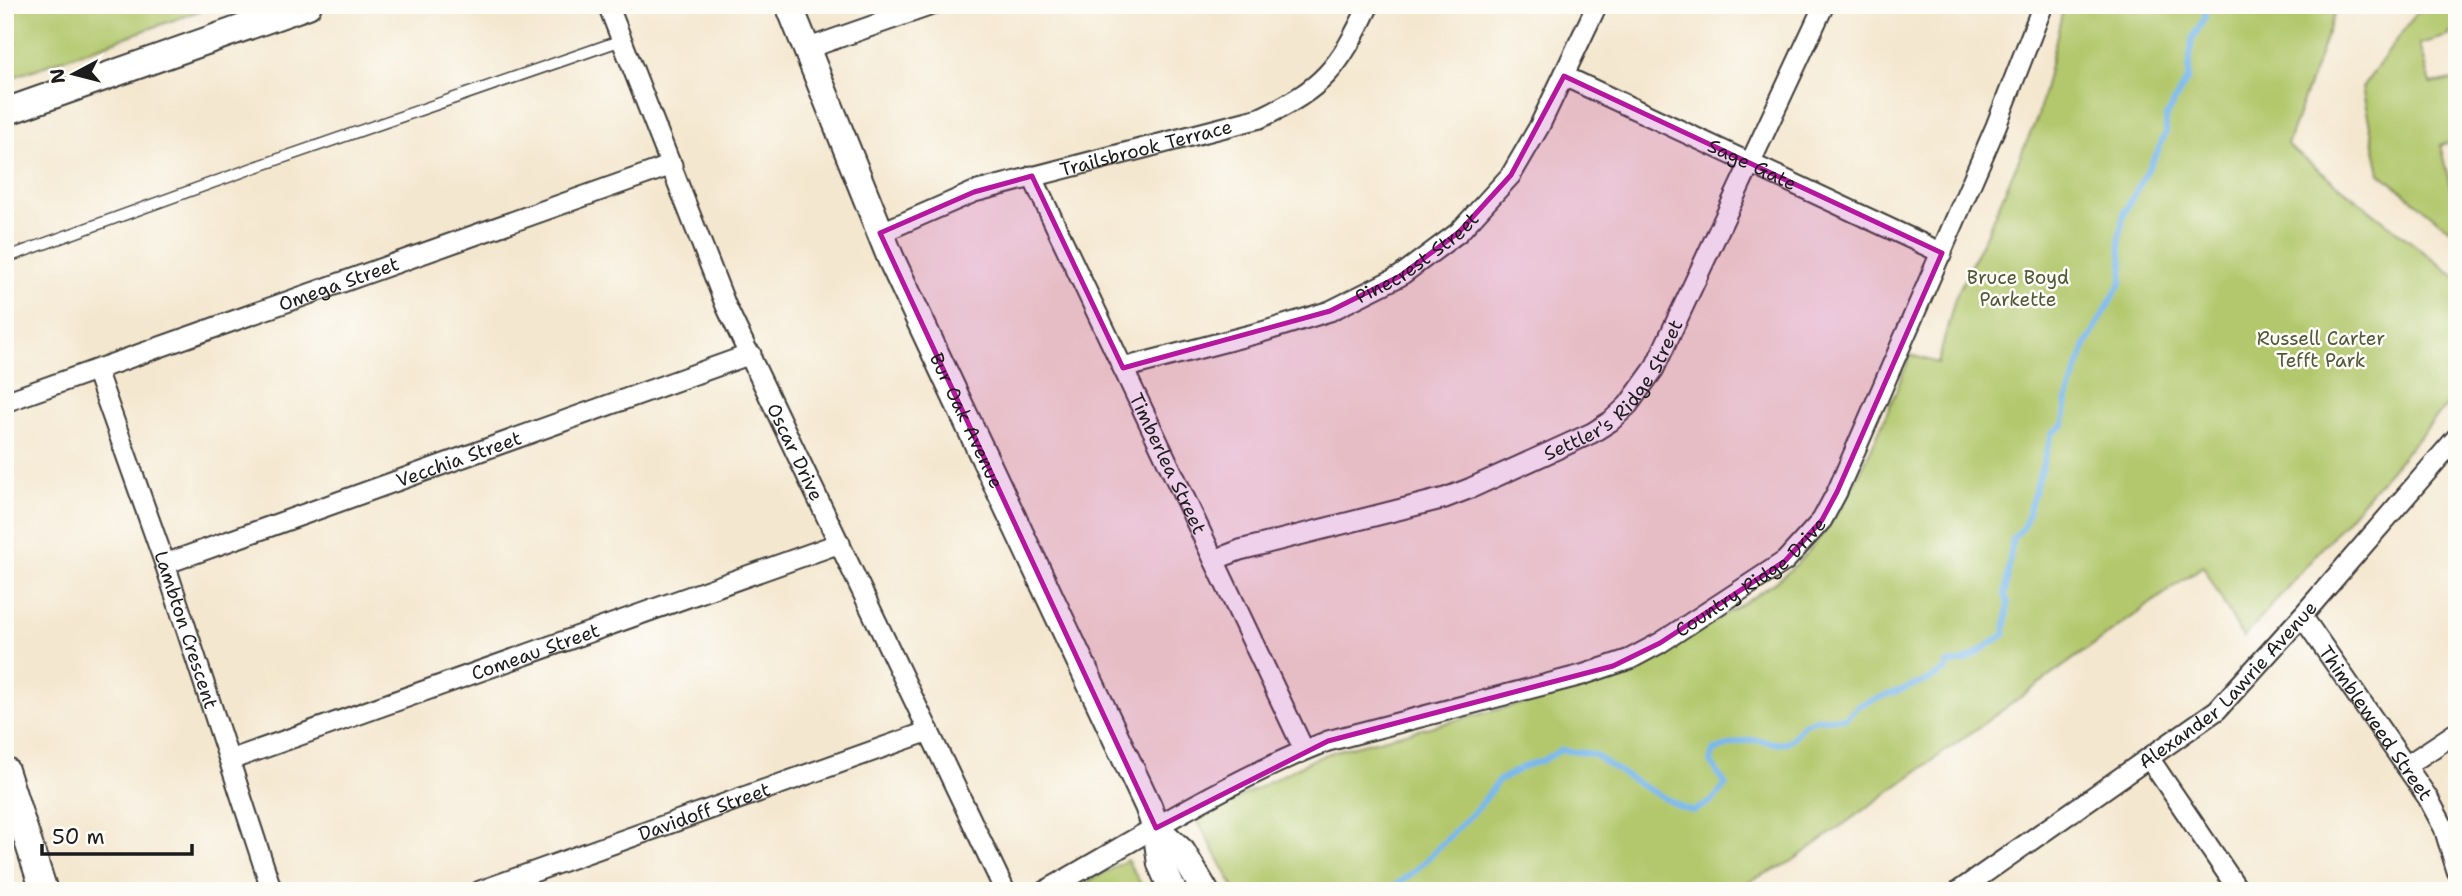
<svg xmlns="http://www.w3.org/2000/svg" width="2462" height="896" font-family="'Shantell Sans',sans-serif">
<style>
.green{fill:#b3c86d;stroke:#687244;stroke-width:2}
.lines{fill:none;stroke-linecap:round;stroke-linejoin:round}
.stream{stroke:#79b8ed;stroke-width:6}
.lane-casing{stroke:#3c3a37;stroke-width:13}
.street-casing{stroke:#3c3a37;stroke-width:23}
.secondary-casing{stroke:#3c3a37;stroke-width:30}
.lane{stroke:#fff;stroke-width:10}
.street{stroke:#fff;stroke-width:19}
.secondary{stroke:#fff;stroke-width:26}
.marked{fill:#b5179e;fill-opacity:0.2;stroke:#b5179e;stroke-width:5;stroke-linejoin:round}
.labels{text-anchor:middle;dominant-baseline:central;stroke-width:5;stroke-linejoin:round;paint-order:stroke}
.street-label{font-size:19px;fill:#1c1c1c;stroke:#fdfcf7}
.park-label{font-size:19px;fill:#515838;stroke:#fdfcf7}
</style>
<rect width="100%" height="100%" fill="#fdfcf7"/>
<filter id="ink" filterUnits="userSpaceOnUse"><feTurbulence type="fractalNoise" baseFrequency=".0143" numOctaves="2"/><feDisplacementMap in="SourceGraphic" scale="14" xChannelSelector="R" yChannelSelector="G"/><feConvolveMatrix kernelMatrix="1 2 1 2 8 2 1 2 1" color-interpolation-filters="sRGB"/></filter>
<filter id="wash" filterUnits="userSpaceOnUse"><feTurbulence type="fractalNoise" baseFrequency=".00686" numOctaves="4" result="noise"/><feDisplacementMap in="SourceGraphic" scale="28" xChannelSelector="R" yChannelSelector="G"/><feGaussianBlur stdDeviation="1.57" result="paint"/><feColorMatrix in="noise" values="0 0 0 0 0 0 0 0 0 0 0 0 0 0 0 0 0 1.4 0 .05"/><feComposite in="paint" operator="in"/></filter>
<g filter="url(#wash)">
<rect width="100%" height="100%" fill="#f4e7cf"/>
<!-- green -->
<path class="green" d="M5,5H216L5,80Z
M2064,5H2338L2287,145L2457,278V394L2243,638L2203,566L1791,862L1728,891H1236L1197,820L1205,815L1312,760L1335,751L1587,687C1632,673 1669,649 1709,624C1736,607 1765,592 1789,571C1852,515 1878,431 1911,355L1938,363L1955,298L1987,232L2038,116Z
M2422,5H2457V31L2449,33V36L2420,44L2431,84L2457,79V141L2440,145L2457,213V236L2380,173L2362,88Z
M1127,860L1145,891H1072Z"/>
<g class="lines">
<!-- stream -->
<path class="stream" d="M1388,891L1416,870L1479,807L1498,781L1527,765L1542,761L1561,750L1593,754L1637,783L1681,807L1694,811L1712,801L1726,785L1710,761L1713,751C1724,748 1739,740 1751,740C1778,740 1784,755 1803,724L1818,719L1846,718L1859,705L1926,681L1946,670L1947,664L1965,661L2005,634L2008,603L2005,595L2013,538L2024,527L2052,433L2064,425L2067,399L2086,345L2121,282L2123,269L2119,239L2124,213L2157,153L2166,132V116L2188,78L2192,40L2205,17V5"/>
</g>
</g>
<g filter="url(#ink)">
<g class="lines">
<defs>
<path id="lane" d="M5,258L253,168L622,40"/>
<g id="street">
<path id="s1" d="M608,5L726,306L1005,891"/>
<path d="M806,49L932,5"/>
<path id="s2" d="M1564,76L1942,253"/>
<path id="s3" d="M1032,176L1304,750"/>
<path id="s4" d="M880,233L974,192L1260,118C1324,88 1339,68 1369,5"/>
<path id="s5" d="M1123,368L1262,332L1330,311L1400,276L1459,232L1511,175L1539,127L1597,5"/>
<path id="s6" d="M96,370L165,564L272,891"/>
<path id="s7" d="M5,402L672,165"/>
<path id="s8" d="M1214,560L1240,550L1445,498L1471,488L1592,433L1611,421L1628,405L1654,369L1824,5"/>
<path id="s9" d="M165,564L751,354"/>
<path id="s10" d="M2302,616L2428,798L2444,828L2457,871"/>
<path d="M2149,758L2239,891"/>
<path id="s11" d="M230,760L840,543"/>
<path d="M2406,766L2457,732"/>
<path id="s12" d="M480,891L929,731"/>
<path id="s13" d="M1045,891C1137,839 1229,780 1328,741L1582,675L1630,659L1660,643L1785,561L1822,520L1837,492L1996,126L2043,5"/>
<path id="s14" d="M1959,891L2217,710L2302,616L2457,437"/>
</g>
<g id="secondary">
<path id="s15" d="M789,5L891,259L1148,806L1156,828L1161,864L1173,891"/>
<path d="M5,112L308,5"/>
<path d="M5,770L44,891"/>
<path d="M1156,828L1182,852L1205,891"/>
</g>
</defs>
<!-- lane casing -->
<use href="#lane" class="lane-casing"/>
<!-- street casing -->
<use href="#street" class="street-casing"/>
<!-- secondary casing -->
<use href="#secondary" class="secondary-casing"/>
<!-- lane -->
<use href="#lane" class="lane"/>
<!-- street -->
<use href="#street" class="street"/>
<!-- secondary -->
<use href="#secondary" class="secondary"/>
</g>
</g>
<!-- marked area -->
<path class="marked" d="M1564,76L1942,253L1837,492L1822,520L1785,561L1660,643L1613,666L1328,741L1156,828L880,233L974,192L1032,176L1123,368L1330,311L1400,276L1459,232L1511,175Z"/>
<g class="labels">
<!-- street labels -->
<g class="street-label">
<text stroke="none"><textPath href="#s4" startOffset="280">Trailsbrook Terrace</textPath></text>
<text stroke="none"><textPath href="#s2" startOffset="208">Sage Gate</textPath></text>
<text stroke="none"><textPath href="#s5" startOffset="317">Pinecrest Street</textPath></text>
<text stroke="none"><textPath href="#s7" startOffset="354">Omega Street</textPath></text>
<text stroke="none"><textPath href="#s8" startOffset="446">Settler's Ridge Street</textPath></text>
<text stroke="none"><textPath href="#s15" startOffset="452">Bur Oak Avenue</textPath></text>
<text stroke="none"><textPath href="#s1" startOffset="485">Oscar Drive</textPath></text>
<text stroke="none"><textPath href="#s9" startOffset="312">Vecchia Street</textPath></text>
<text stroke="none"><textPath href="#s3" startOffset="318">Timberlea Street</textPath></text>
<text stroke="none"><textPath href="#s13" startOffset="780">Country Ridge Drive</textPath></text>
<text stroke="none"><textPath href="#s6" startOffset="275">Lambton Crescent</textPath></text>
<text stroke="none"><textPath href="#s11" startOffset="324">Comeau Street</textPath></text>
<text stroke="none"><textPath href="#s14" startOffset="340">Alexander Lawrie Avenue</textPath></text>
<text stroke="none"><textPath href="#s10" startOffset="130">Thimbleweed Street</textPath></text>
<text stroke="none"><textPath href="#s12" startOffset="238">Davidoff Street</textPath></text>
</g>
<!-- park labels -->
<g class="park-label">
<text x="2018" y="277">Bruce Boyd<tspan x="2018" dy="22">Parkette</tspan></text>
<text x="2321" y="338">Russell Carter<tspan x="2321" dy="22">Tefft Park</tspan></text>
</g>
</g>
<!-- margin -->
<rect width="2462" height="896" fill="none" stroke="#fdfcf7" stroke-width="28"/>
<!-- north arrow -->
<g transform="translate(74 74) rotate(263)" stroke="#fdfcf7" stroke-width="5" paint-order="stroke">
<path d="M0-5L12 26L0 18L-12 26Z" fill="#1c1c1c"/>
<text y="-10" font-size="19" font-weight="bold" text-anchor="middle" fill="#1c1c1c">N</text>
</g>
<!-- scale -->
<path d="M42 844v10h150v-10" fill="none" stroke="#1c1c1c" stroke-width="3.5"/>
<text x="52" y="844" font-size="21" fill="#1c1c1c" stroke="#fdfcf7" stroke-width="5" paint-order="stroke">50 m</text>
</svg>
